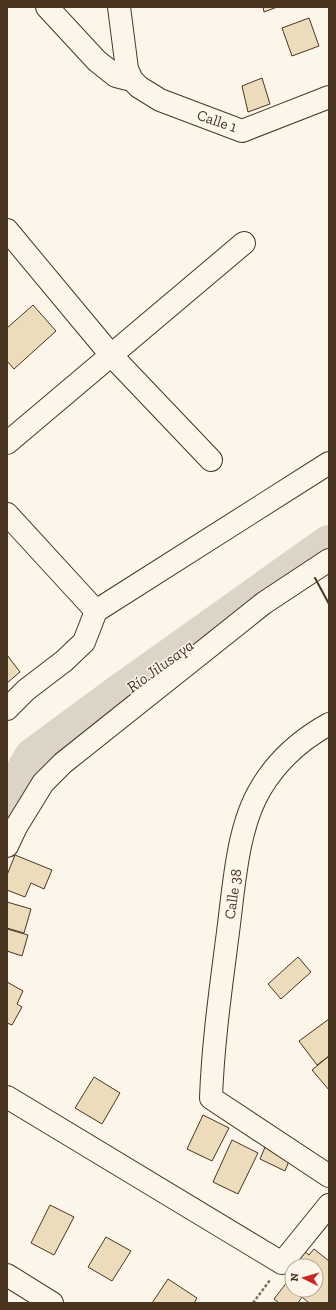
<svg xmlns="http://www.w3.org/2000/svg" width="336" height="1310" font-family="'Zilla Slab',serif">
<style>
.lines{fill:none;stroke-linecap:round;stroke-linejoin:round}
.river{stroke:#dcd4c6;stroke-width:38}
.building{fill:#ecdcbc;stroke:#4a3520;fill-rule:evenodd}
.minor-casing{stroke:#4a3520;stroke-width:24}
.path{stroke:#7f6f5c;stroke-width:2.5;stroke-dasharray:3 2;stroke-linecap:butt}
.minor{stroke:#fbf6e9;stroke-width:22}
.wall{stroke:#4a3520;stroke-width:2}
.labels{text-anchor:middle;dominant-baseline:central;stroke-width:3;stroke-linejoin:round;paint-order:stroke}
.street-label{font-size:15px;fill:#4a3520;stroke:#fbf6e9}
.water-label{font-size:16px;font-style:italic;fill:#4a3520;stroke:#fbf6e9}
</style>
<rect width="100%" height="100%" fill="#fbf6e9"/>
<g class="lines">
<!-- river -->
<path class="river" d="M7,802L33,757L117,695L329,544"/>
</g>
<!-- building -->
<path class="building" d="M263,7H277L264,12Z
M309,18L319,46L292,56L282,28Z
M262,78L270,104L248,112L242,86Z
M33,305L56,331L14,369L7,361V328Z
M7,655L20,672L7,683Z
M15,855L52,870L44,889L31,883L25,897L7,890V875Z
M7,902L31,909L24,933L7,928Z
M7,929L28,935L22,956L7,951Z
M298,957L311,972L281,999L268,984Z
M7,982L23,991L17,1004L22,1007L12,1025L7,1023Z
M329,1019V1056L317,1065L299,1041Z
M329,1056V1090L312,1070Z
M94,1077L120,1093L102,1124L75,1108Z
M203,1115L229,1128L212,1161L187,1149Z
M232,1140L258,1153L238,1194L213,1182Z
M266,1145L291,1156L285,1171L260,1159Z
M50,1205L74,1217L54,1255L31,1243Z
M106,1237L131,1251L112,1281L88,1267Z
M300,1248L309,1255L314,1249L329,1261V1303H309L302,1297L298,1303H279L274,1299L291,1277L282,1270ZM292,1266H316V1290H292Z
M168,1279L197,1298L194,1303H152Z"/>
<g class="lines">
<defs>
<path id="minor" d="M47,7L97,61L116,76L132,80
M119,7L127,69L132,80L139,87L160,100L242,131L329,97
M7,230L111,355L211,460
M7,443L244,243
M7,514L96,611
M7,709L26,690L64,661L84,642L96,611L329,463
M329,724C302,739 277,761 261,788C237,827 234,887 228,932C221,987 213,1042 211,1098L329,1176
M7,846L16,827L43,783L63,763L264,603L329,560
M7,1097L282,1263L329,1205
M7,1275L52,1303"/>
</defs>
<!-- minor casing -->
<use href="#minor" class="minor-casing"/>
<!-- path -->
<path class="path" d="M253,1303L270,1280"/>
<!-- minor -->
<use href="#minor" class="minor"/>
<!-- wall -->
<path class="wall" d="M315,578L329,604"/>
</g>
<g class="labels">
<!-- street labels -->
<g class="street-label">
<text transform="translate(217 121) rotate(19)">Calle 1</text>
<text transform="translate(233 894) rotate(-82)">Calle 38</text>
</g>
<!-- water labels -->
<g class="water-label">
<text transform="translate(160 666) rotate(-36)">Río Jilusaya</text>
</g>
</g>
<!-- border -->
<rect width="336" height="1310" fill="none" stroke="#4a3520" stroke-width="16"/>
<!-- north arrow -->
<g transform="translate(304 1278) rotate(275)"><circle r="19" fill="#fbf6e9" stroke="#b4a999"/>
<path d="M0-3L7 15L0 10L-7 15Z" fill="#c62828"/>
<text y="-6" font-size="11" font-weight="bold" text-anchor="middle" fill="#4a3520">N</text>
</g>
</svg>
